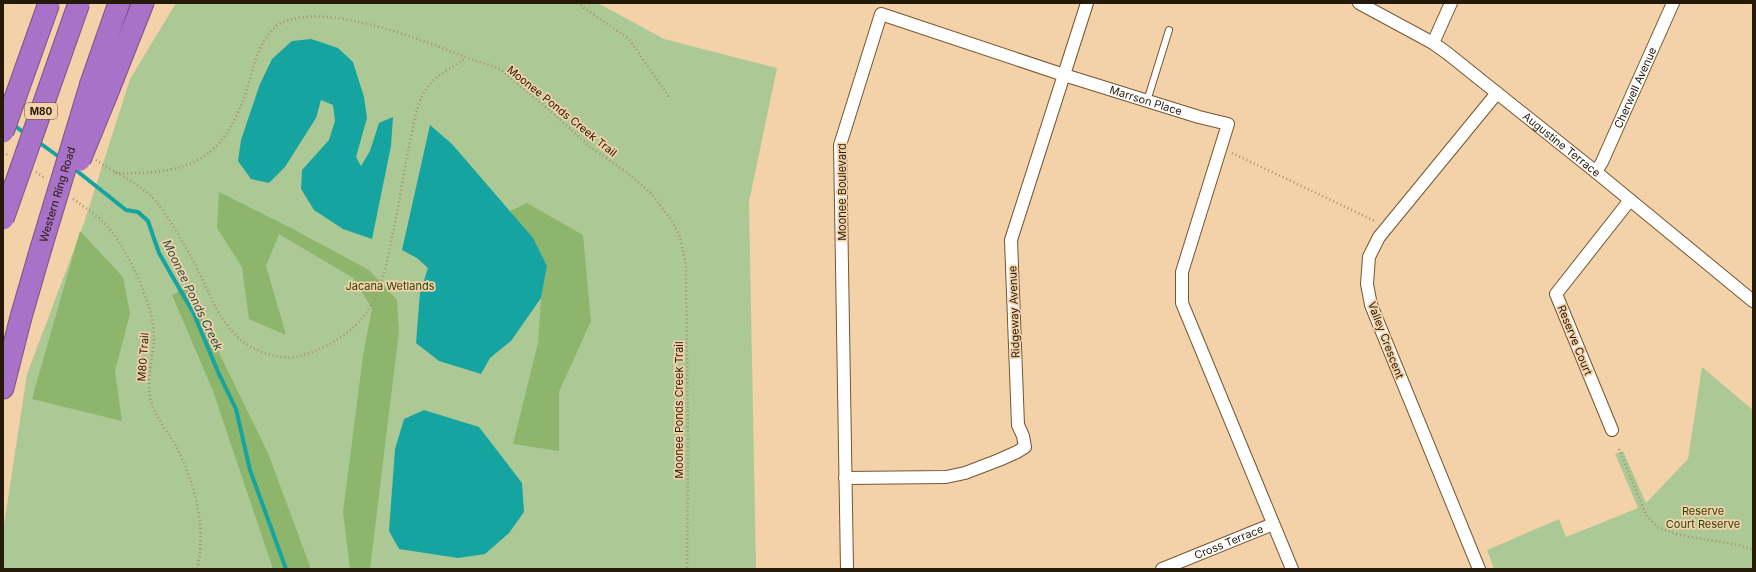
<svg xmlns="http://www.w3.org/2000/svg" width="1756" height="572" font-family="Inter,sans-serif">
<style>
.green{fill:#acc995}
.forest{fill:#8eb56c}
.water{fill:#15a4a0}
.lines{fill:none;stroke-linecap:round;stroke-linejoin:round}
.stream{stroke:#15a4a0;stroke-width:4}
.lane-casing{stroke:#735630;stroke-width:8}
.street-casing{stroke:#735630;stroke-width:14}
.highway-casing{stroke:#7a5386;stroke-width:23}
.path{stroke:#a88e6e;stroke-width:2.5;stroke-dasharray:1 3;stroke-linecap:butt}
.lane{stroke:#fff;stroke-width:6}
.street{stroke:#fff;stroke-width:12}
.highway{stroke:#a872c9;stroke-width:21}
.highway-bridge-casing{stroke:#7a5386;stroke-width:23;stroke-linecap:butt}
.highway-bridge{stroke:#a872c9;stroke-width:21}
.labels{text-anchor:middle;dominant-baseline:central;stroke-width:3.5;stroke-linejoin:round;paint-order:stroke}
.shield{fill:#f4d2a9;stroke:#635039;stroke-width:1}
.shield-label{font-size:10px;font-weight:bold;fill:#251909}
.street-label{font-size:11px;fill:#251909;stroke:#f4d2a9}
.park-label{font-size:11px;fill:#2a430e;stroke:#f4d2a9}
.water-label{font-size:12px;font-style:italic;fill:#174d4b;stroke:#f4d2a9}
</style>
<rect width="100%" height="100%" fill="#f4d2a9"/>
<!-- green -->
<path class="green" d="M176,3H598L664,39L777,68L749,202L756,569H3V531L27,374L84,223L130,79Z
M1702,367L1753,410V569H1494L1487,550L1559,519L1566,537L1638,508L1615,454L1623,451L1646,503L1688,459Z"/>
<!-- forest -->
<path class="forest" d="M219,192L291,228L369,270L397,300L399,331L370,569H350L343,512L363,356L372,308L353,278L279,234L266,266L286,335L249,319L242,267L217,228Z
M527,203L583,235L591,321L559,392V451L513,444L538,343L541,298L547,266L510,211Z
M80,231L123,277L130,314L115,371L122,421L32,399Z
M187,287L268,453L311,569H273L213,391L172,295Z"/>
<!-- water -->
<path class="water" d="M311,39L338,48L353,62L364,97L367,118L356,157L361,166L370,151L379,123L393,117L391,146L372,239L343,229L314,210L301,189L302,170L329,140L335,121L333,105L321,100L316,118L285,167L269,183L251,179L238,161L241,140L248,119L260,84L272,59L292,41Z
M430,125L452,144L533,238L547,266L541,298L511,341L490,358L481,374L439,361L416,343L420,293L428,268L417,258L402,250Z
M424,410L479,427L522,483L524,512L509,533L485,554L458,558L399,549L389,531L395,449L404,419Z"/>
<g class="lines">
<!-- stream -->
<path class="stream" d="M12,124L26,134
M37,141L62,159
M72,167L126,210L138,212L148,221L159,253L194,314L218,372L236,409L250,470L286,569"/>
<defs>
<path id="lane" d="M1147,101L1169,30"/>
<g id="street">
<path id="s1" d="M1359,3L1433,43L1447,53L1596,172L1753,301"/>
<path d="M1433,43L1451,3"/>
<path id="s2" d="M1596,172L1602,162L1673,3"/>
<path d="M1612,430L1556,294L1630,200"/>
<path d="M845,478L946,477L965,473L999,460L1017,452L1025,447L1023,436L1018,425L1011,240L1087,3"/>
<path id="s3" d="M847,569L840,145L881,14L1064,75L1199,117L1228,124L1182,272V303L1292,569"/>
<path id="s4" d="M1162,569L1273,524"/>
<path d="M1479,569L1371,305L1367,284L1369,257L1379,237L1497,93"/>
</g>
<path id="highway" d="M91,83L119,3
M107,94L143,3
M3,388L21,317L41,248"/>
</defs>
<!-- lane casing -->
<use href="#lane" class="lane-casing"/>
<!-- street casing -->
<use href="#street" class="street-casing"/>
<!-- highway casing -->
<use href="#highway" class="highway-casing"/>
<!-- path -->
<path class="path" d="M577,3L629,39L669,97
M3,152L9,156
M1232,153L1375,221
M96,160C115,173 145,186 158,204C172,222 184,244 195,264C214,302 225,343 271,355C280,357 291,359 300,356C325,349 354,333 368,310C382,288 387,263 392,237C399,206 403,174 410,142C414,125 416,103 427,88C436,75 453,67 466,58
M36,172L46,179
M115,173C195,175 227,158 250,79C255,59 262,37 279,24C325,0 420,40 466,57C477,62 489,64 500,69L554,114L590,147L625,171L650,192L672,221L680,237L686,266L688,444L687,569
M73,199C87,209 102,218 112,232C130,255 155,309 154,338C153,359 146,380 151,401C155,417 168,432 176,446C195,483 207,528 197,569
M1619,449L1646,515L1657,527L1679,535L1739,545L1753,550"/>
<!-- lane -->
<use href="#lane" class="lane"/>
<!-- street -->
<use href="#street" class="street"/>
<!-- highway -->
<use href="#highway" class="highway"/>
<defs>
<g id="highway-bridge">
<path d="M3,132L49,3"/>
<path d="M80,160L107,94"/>
<path d="M3,219L79,3"/>
<path id="s5" d="M41,248L91,83"/>
</g>
</defs>
<!-- highway-bridge casing -->
<use href="#highway-bridge" class="highway-bridge-casing"/>
<!-- highway-bridge -->
<use href="#highway-bridge" class="highway-bridge"/>
</g>
<g class="labels">
<!-- shield labels -->
<rect class="shield" x="25" y="103" width="32" height="16" rx="3"/>
<g class="shield-label">
<text x="41" y="111">M80</text>
</g>
<!-- street labels -->
<g class="street-label">
<text stroke="none"><textPath href="#s2" startOffset="93">Cherwell Avenue</textPath></text>
<text stroke="none"><textPath href="#s3" startOffset="840">Marrson Place</textPath></text>
<text transform="translate(562 111) rotate(39)">Moonee Ponds Creek Trail</text>
<text stroke="none"><textPath href="#s1" startOffset="248">Augustine Terrace</textPath></text>
<text transform="translate(842 192) rotate(-90)">Moonee Boulevard</text>
<text stroke="none"><textPath href="#s5" startOffset="56">Western Ring Road</textPath></text>
<text transform="translate(1014 312) rotate(-92)">Ridgeway Avenue</text>
<text transform="translate(1386 340) rotate(69)">Valley Crescent</text>
<text transform="translate(1575 340) rotate(68)">Reserve Court</text>
<text transform="translate(143 357) rotate(-86)">M80 Trail</text>
<text transform="translate(679 410) rotate(-90)">Moonee Ponds Creek Trail</text>
<text stroke="none"><textPath href="#s4" startOffset="72">Cross Terrace</textPath></text>
</g>
<!-- park labels -->
<g class="park-label">
<text x="390" y="286">Jacana Wetlands</text>
<text x="1703" y="511">Reserve<tspan x="1703" dy="13">Court Reserve</tspan></text>
</g>
<!-- water labels -->
<g class="water-label">
<text transform="translate(193 295) rotate(64)">Moonee Ponds Creek</text>
</g>
</g>
<!-- border -->
<rect width="1756" height="572" fill="none" stroke="#251909" stroke-width="8"/>
</svg>
